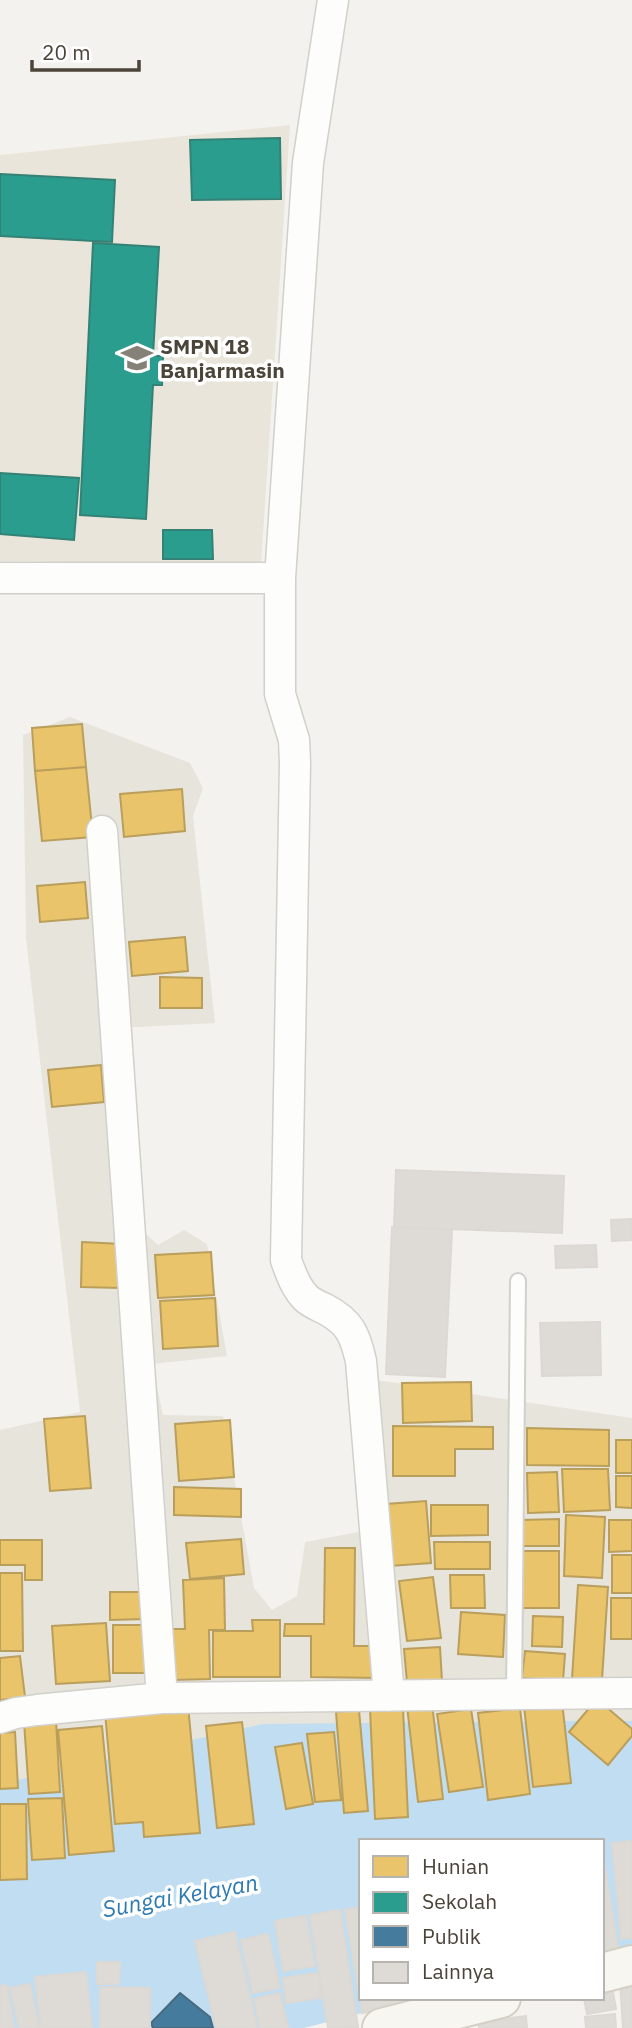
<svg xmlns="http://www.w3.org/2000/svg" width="632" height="2028" font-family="'IBM Plex Sans',sans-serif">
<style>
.residential{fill:#e7e4dc}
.education{fill:#eae5da}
.water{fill:#c0ddf1}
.homes{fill:#e9c46a;stroke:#ba9e5b;stroke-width:2}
.schools{fill:#2a9d8f;stroke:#348275;stroke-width:2}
.public{fill:#457b9d;stroke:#476a7f;stroke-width:2}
.building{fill:#dedbd6;stroke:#dcd9d4;stroke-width:2}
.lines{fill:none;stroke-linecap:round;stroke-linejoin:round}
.lane-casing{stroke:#d2d0cb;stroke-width:18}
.street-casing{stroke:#d2d0cb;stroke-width:33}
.secondary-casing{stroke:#d3cfc5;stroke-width:42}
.lane{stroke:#fdfdfc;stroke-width:14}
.street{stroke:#fdfdfc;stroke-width:30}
.secondary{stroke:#f7f6f1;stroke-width:38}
.labels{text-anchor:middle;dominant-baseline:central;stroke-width:7;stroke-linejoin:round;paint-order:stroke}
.poi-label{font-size:21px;font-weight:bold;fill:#4b4439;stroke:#fff;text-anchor:start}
.water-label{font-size:23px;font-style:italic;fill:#2e7ab2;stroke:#fff}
</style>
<rect width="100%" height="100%" fill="#f4f2ee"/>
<!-- residential -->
<path class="residential" d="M70,717L190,763L203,788L193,816L215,1023L118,1028L138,1227L158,1245L184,1230L207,1244L227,1356L152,1364L163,1415L223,1416L254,1588L272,1610L297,1596L305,1542L374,1529L370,1379L632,1418V1794L246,1850L0,1904V1430L80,1412L26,938L23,735Z"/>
<!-- education -->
<path class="education" d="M290,125L261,565L0,561V155Z"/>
<!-- water -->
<path class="water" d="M577,1721H632V1944L602,1952V1841H361V1998H420L304,2028H0V1784L263,1724Z"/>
<!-- homes -->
<path class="homes" d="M82,724L86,767L35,771L32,728Z
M86,767L93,837L42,841L35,771Z
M182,789L185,831L124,837L120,794Z
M85,882L88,918L40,922L37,886Z
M185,937L188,971L132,976L129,942Z
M160,977L202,978V1008H160Z
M101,1065L104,1102L52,1107L48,1070Z
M82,1242L122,1244L121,1288L81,1287Z
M211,1252L214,1295L158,1298L155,1255Z
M215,1298L218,1346L163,1349L160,1301Z
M471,1382L472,1421L403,1423L402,1383Z
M85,1416L91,1488L50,1491L44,1419Z
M230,1420L234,1477L179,1481L175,1424Z
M393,1426L493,1427V1449H455V1476H393Z
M527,1428L609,1430V1466L527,1465Z
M616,1440H632V1473H616Z
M562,1469H608L610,1510L564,1512Z
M557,1472L559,1512L528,1513L527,1473Z
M616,1476H632V1508L616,1507Z
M174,1487L241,1489V1517L174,1515Z
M426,1501L431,1563L390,1566L386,1504Z
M431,1505H488V1535L431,1536Z
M566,1515L605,1517L602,1578L564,1576Z
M559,1519V1546H520V1520Z
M609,1520H632V1551L609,1552Z
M241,1539L244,1574L190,1579L186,1543Z
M0,1540H42V1580H25V1565H0Z
M434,1542H490V1569H435Z
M325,1548H355L354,1646H380V1678L311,1677V1636H284L285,1624H324Z
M517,1551H559V1608H517Z
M612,1555H632V1593H612Z
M0,1573H22L23,1651H0Z
M450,1575H484L485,1608H451Z
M433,1577L441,1638L407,1641L399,1581Z
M224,1578L225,1630H209L210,1679L172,1680L171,1629H185L183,1580Z
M578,1585L608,1587L602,1680L572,1679Z
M110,1592H145L146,1619L110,1620Z
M611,1598H632V1639H611Z
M461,1612L505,1615L503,1657L458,1654Z
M533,1616L563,1617L562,1647L532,1646Z
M252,1620H280V1677H213V1631H253Z
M106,1623L110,1681L56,1684L52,1626Z
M113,1625H147V1673H113Z
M440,1647L442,1681L407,1682L404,1649Z
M525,1651L565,1654L563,1681L522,1678Z
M20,1656L25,1697L0,1700V1658Z
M597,1699L632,1729V1736L608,1765L569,1732Z
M562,1701L571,1783L533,1787L524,1706Z
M432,1703L443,1799L418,1802L407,1706Z
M188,1705L200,1833L144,1837L143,1822L115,1824L105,1712Z
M403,1708L408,1817L375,1819L370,1709Z
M520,1708L530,1794L488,1800L478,1713Z
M471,1709L483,1787L449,1792L437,1714Z
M359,1710L368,1811L344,1813L336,1712Z
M56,1720L60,1792L29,1794L24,1722Z
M242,1722L254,1824L217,1828L206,1726Z
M102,1726L114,1851L69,1855L58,1730Z
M15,1732L18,1788L0,1789V1733Z
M334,1732L341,1800L315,1802L307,1734Z
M302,1743L313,1804L286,1809L275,1747Z
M62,1798L65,1858L32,1860L28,1799Z
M0,1804H26L27,1879L0,1880Z"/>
<!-- schools -->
<path class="schools" d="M280,138L281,199L192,200L190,140Z
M0,174L115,180L112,242L0,236Z
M93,243L159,247L153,356H163L162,385H153L146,519L80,515Z
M0,473L79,478L74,540L0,534Z
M163,530H212L213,559H163Z"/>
<!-- public -->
<path class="public" d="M180,1993L210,2017L213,2028H153L151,2023Z"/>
<!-- building -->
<path class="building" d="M396,1170L564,1176L562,1233L394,1227Z
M632,1219V1240L612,1241L611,1220Z
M392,1227L452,1230L445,1377L386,1374Z
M596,1245L597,1267L556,1268L555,1246Z
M600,1322L601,1375L542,1376L540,1323Z
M632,1841V1938L621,1939L612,1843Z
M604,1861L620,1960L602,1963V1862Z
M361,1907V1998H406L407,2006L362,2013L345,1910Z
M340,1910L358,2027L328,2028L310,1915Z
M306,1916L315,1966L283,1971L275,1921Z
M235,1932L257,2028H216L195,1941Z
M268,1934L280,1988L253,1993L241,1940Z
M97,1962H120L119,1984H97Z
M86,1972L92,2028H41L35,1977Z
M318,1973L321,1998L286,2003L283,1978Z
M632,1981V2028H623L620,1982Z
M30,1984L39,2028H19L10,1988Z
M7,1985L14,2028H0V1986Z
M612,1986L616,2009L587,2014L584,1998H602V1987Z
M100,1987L150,1988V2028H100Z
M280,1993L288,2028H260L254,1999Z
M615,2014L616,2028H586L585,2017Z
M526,2016L527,2028H479L478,2022Z"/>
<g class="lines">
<defs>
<path id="lane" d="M514,1695L518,1281"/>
<path id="street" d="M333,0L308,163L280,578V694L294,740L295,763L286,1260C291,1274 296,1288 306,1298C311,1303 319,1306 325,1309C350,1322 355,1335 361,1361L389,1696
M0,578H280
M102,831L162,1698
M0,1718L16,1713L37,1710L162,1698L632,1693"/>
<path id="secondary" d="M602,1973L632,1965
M382,2028L501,1998"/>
</defs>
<!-- lane casing -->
<use href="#lane" class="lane-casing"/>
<!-- street casing -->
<use href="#street" class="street-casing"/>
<!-- secondary casing -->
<use href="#secondary" class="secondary-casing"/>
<!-- lane -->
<use href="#lane" class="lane"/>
<!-- street -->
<use href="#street" class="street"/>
<!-- secondary -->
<use href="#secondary" class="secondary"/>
</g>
<!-- icons -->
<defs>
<symbol id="school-bare" viewBox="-9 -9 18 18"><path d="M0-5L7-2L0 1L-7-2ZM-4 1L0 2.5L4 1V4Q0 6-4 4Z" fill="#868178" stroke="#fff" stroke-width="2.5" paint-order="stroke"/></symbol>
</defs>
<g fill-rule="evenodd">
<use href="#school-bare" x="115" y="336" width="44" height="44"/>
</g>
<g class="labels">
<!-- poi labels -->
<g class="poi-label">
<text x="160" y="346">SMPN 18<tspan x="160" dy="24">Banjarmasin</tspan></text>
</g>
<!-- water labels -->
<g class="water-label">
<text transform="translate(180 1895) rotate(-10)">Sungai Kelayan</text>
</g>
</g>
<!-- legend -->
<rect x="359" y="1839" width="245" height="161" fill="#ffffff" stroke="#b7b4b0" stroke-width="2"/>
<rect x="373" y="1856" width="35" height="21" fill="#e9c46a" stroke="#b7b4b0" stroke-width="2"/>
<text x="422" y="1874" font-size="21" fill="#4b4439">Hunian</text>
<rect x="373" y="1892" width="35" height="21" fill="#2a9d8f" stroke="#b7b4b0" stroke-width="2"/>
<text x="422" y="1909" font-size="21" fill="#4b4439">Sekolah</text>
<rect x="373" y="1926" width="35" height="21" fill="#457b9d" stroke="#b7b4b0" stroke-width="2"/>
<text x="422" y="1944" font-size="21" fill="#4b4439">Publik</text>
<rect x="373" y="1962" width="35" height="21" fill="#dedbd6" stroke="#b7b4b0" stroke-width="2"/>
<text x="422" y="1979" font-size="21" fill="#4b4439">Lainnya</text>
<!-- scale -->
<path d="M32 60v10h107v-10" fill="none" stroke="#4b4439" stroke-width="3.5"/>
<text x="42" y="60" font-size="21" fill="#4b4439" stroke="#ffffff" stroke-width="5" paint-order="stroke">20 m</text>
</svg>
